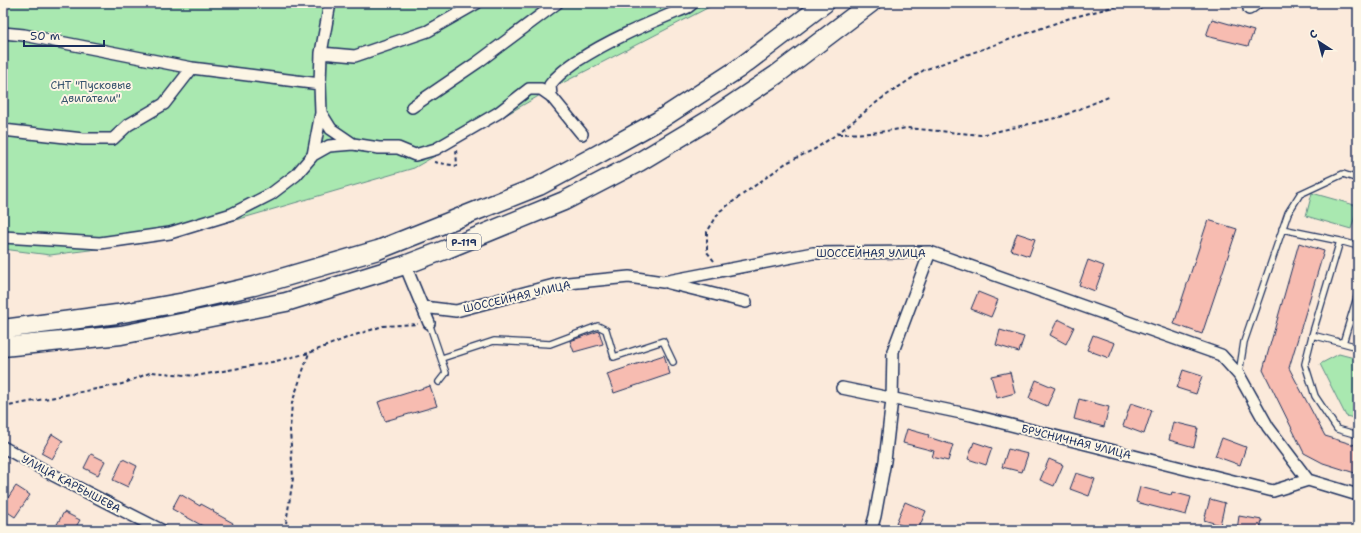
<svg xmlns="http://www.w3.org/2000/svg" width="1361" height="533" font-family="'Shantell Sans',sans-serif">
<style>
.green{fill:#a9e8b0;stroke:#628c87}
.building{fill:#f7bcb1;stroke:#1b2f5e}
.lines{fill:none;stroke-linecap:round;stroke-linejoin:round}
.service-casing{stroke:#1b2f5e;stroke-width:8}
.minor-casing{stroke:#1b2f5e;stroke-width:14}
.trunk-casing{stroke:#1b2f5e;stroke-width:21}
.path{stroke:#1b2f5e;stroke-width:2;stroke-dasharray:4 3;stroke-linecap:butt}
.service{stroke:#fcf5e5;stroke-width:5.5}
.minor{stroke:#fcf5e5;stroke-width:11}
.trunk{stroke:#fcf5e5;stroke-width:18}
.labels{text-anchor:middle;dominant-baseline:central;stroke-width:4;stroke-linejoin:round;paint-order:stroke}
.shield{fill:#fcf5e5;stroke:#5e6a86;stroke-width:1}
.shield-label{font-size:10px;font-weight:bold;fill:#1b2f5e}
.park-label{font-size:11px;fill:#37546e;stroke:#fcf5e5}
.street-label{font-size:11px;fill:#1b2f5e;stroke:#fcf5e5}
</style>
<rect width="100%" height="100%" fill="#fbeadb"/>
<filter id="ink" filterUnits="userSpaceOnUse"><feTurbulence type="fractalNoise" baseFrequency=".025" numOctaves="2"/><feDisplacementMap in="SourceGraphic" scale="8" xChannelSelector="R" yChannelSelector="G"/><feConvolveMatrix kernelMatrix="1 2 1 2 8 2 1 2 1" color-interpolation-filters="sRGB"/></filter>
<g filter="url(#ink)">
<!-- green -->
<path class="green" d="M3,3H717L549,90L414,168L243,218L145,243L50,255L3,249Z
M1312,193L1358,206L1351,229L1306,216Z
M1339,354L1358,359V419L1346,416L1320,364Z"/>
<!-- building -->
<path class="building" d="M1212,19L1254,31L1248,46L1206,36Z
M1208,220L1237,229L1202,334L1174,324Z
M1017,233L1035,239L1029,256L1011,250Z
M1299,243L1324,251L1289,368L1325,436L1358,446V474L1323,463L1304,453L1263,370Z
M1088,260L1104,266L1095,291L1079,285Z
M978,292L998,300L991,317L971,309Z
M1058,319L1074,327L1066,344L1050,335Z
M1000,330L1024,337L1019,352L996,345Z
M599,331L603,344L574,352L570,341Z
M1093,335L1115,343L1109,358L1087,350Z
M664,355L670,374L614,393L607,374Z
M1183,370L1202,376L1196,394L1177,388Z
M1010,372L1015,393L997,398L991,376Z
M1036,380L1055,388L1047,406L1029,398Z
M430,386L437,406L385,421L378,402Z
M1079,399L1109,407L1104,427L1074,419Z
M1131,403L1152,410L1144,434L1123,426Z
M1173,422L1198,428L1194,447L1169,440Z
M907,429L929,435L928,437L953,445L948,461L932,457L934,451L903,443Z
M52,434L63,441L52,459L41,453Z
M1222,438L1246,447L1240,465L1215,456Z
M974,442L992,448L986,465L968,459Z
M1008,449L1028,454L1022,472L1002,467Z
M91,454L105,461L98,475L84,468Z
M123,459L137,466L128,487L113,480Z
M1049,459L1063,465L1054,486L1040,480Z
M1076,473L1095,479L1089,496L1070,489Z
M16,486L30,495L15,517L3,509V505Z
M1140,487L1171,495L1172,492L1191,497L1186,515L1136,502Z
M180,494L200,506L201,504L214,511L213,512L233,523L230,530H210L172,509Z
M1210,499L1225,503L1220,525L1204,520Z
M905,502L926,511L918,530H913L896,523Z
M64,512L80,520L74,530H62L56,526Z
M1239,516L1262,520L1260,530H1237Z"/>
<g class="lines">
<defs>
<path id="service" d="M1282,229L1340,241L1358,246
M1340,241L1313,332L1305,364L1315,396L1337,429L1358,435
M1358,294L1343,343L1358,347
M429,323L446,373L439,382
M1312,335L1343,343
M442,358L494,341L550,344L598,326L606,330L614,357L663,341L673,362
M1239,374L1244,342L1288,213L1300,194L1343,174L1358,179"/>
<path id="minor" d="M1249,9L1257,3
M3,33L24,35L192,68
M321,53L355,56L428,31L477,3
M320,84L321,53L330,3
M551,96L550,85C557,75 567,68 577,61C612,38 650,23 688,7L693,3
M412,107L478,62L557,3
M321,113L331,129L353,144
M3,130L83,139H113L128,125L164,104L192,68L320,84L321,113L313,155L296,175L271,194L232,214L170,233L100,243L3,237
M313,155L329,146L353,144L379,148H398L415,155L436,149L498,113L529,89H541L551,96L582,134
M405,265L429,323
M669,283L746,302
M423,307L456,311L558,284L629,277L663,282L813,253L930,252L1221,355L1239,375L1268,427L1308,480L1358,495
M842,388L971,415L1273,491L1308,480
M3,447L53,475L161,530
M871,530L875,516L885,461L892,399L893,351L930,252"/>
<path id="trunk" d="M3,329L117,314L185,302L254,286L378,250L476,211L539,186L595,156L658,121L738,69L825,3
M3,347L121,335L286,302L405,265L447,249L564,201L639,162L709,120L776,75L871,3"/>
</defs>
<!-- service casing -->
<use href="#service" class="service-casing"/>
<!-- minor casing -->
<use href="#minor" class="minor-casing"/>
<!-- trunk casing -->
<use href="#trunk" class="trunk-casing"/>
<!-- path -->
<path class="path" d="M838,134L872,133L907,128L981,135L1060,117L1111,96
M434,162L457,166L456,149
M714,261L707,252V232L720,211L786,163L815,149L837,134L881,99L924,70L1070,18L1129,3
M3,407L122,384L152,372L196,376L272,362L309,353
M285,530L293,478L290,430L292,403L309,353L349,337L383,326L418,324"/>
<!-- service -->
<use href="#service" class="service"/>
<!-- minor -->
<use href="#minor" class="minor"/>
<!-- trunk -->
<use href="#trunk" class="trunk"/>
</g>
</g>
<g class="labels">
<!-- shield labels -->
<rect class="shield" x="447" y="234" width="34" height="16" rx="3"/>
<g class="shield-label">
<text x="464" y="242">Р-119</text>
</g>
<!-- park labels -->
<g class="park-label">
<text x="91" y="85">СНТ "Пусковые<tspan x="91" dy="13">двигатели"</tspan></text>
</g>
<!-- street labels -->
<g class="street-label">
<text x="871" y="253">ШОССЕЙНАЯ УЛИЦА</text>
<text transform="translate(517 297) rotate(-13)">ШОССЕЙНАЯ УЛИЦА</text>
<text transform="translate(1076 442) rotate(14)">БРУСНИЧНАЯ УЛИЦА</text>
<text transform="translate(71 484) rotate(28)">УЛИЦА КАРБЫШЕВА</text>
</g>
</g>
<!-- margin -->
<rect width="1361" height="533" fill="none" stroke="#fcf5e5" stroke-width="16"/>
<rect x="8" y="8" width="1345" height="517" fill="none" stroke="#1b2f5e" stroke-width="1.5" filter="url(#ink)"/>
<!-- north arrow -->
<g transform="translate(1319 42) rotate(324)" stroke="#fcf5e5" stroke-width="3" paint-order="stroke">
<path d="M0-3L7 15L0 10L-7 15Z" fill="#1b2f5e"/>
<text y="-6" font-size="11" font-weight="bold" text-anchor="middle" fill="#1b2f5e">С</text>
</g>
<!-- scale -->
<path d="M24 40v6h80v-6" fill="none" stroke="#1b2f5e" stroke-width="2"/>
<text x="30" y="40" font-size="12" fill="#1b2f5e" stroke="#fcf5e5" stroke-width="3" paint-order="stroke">50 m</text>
</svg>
